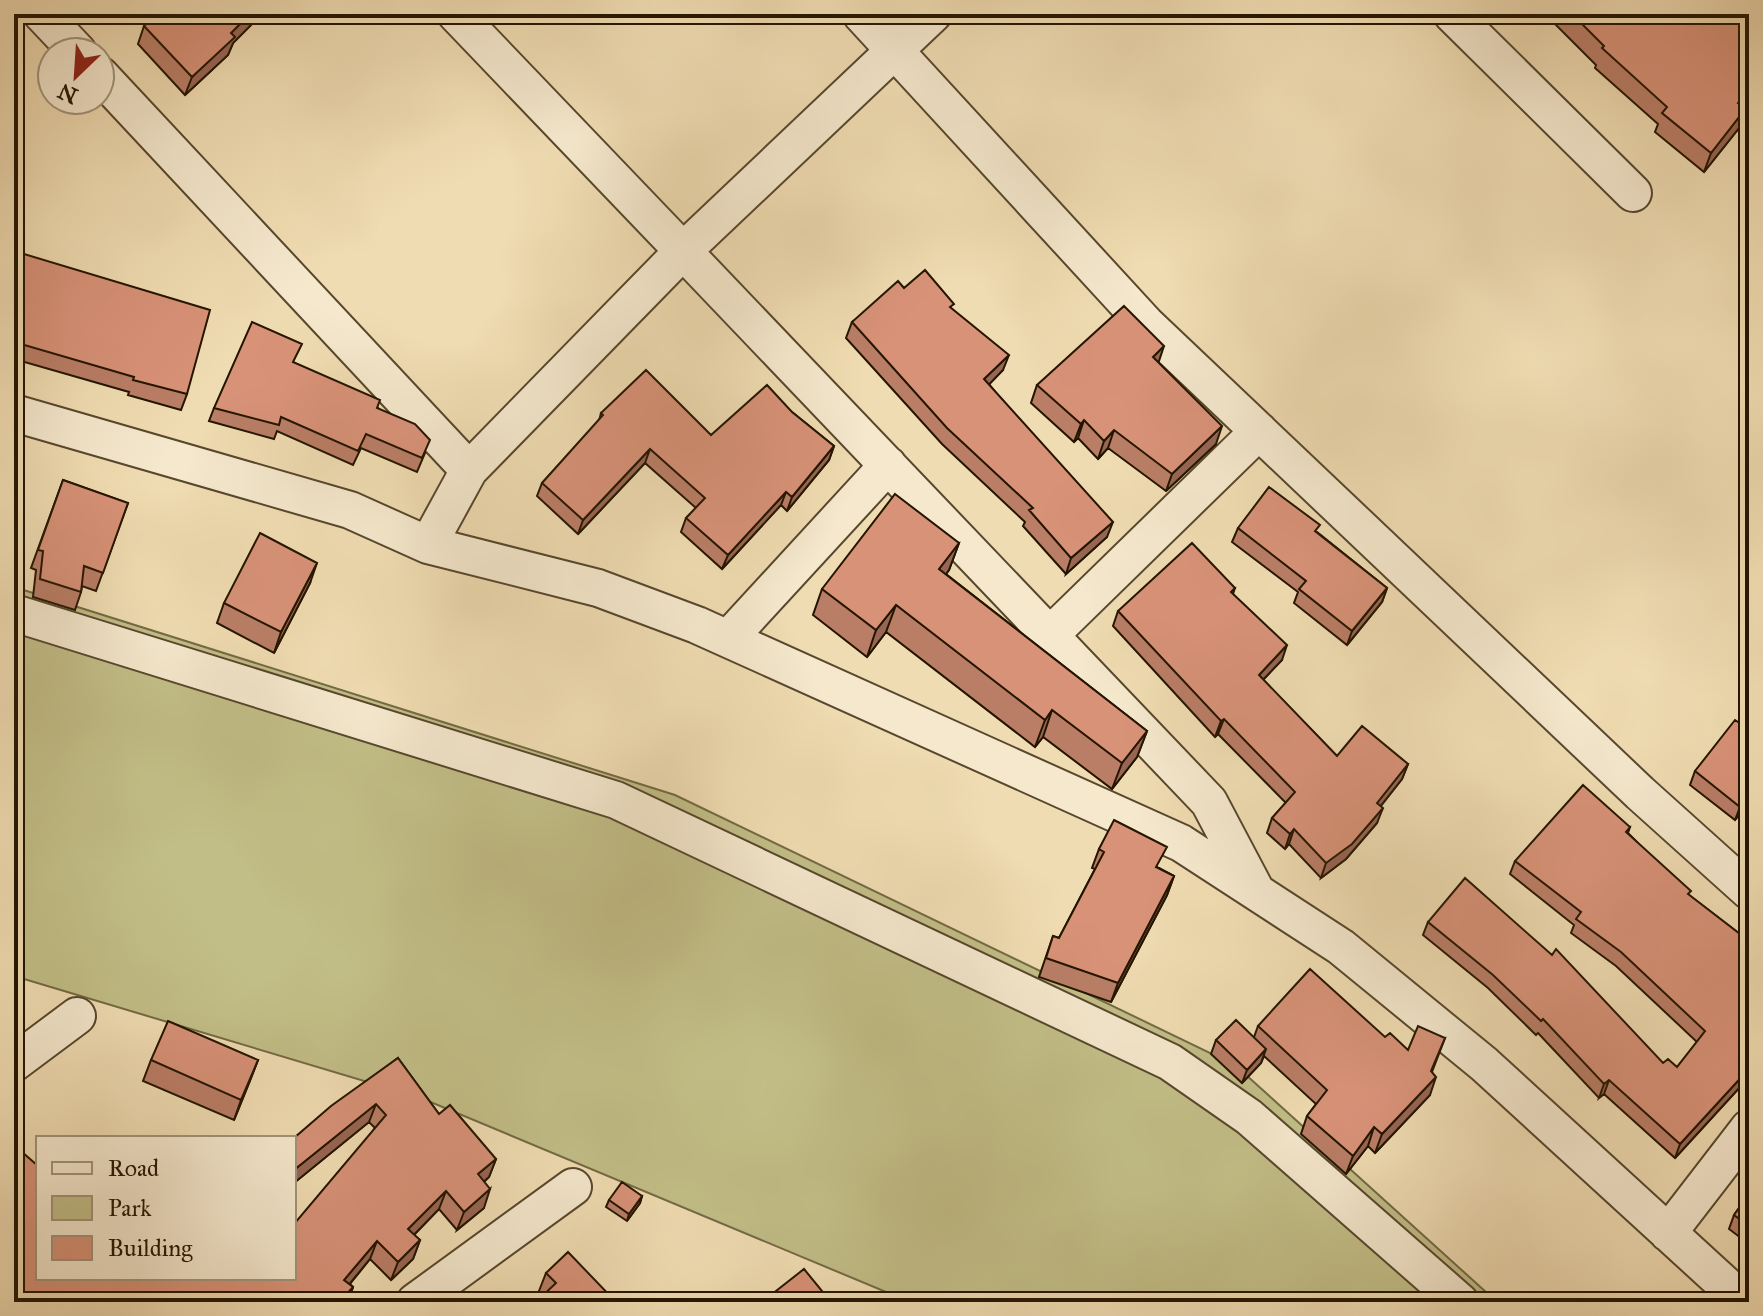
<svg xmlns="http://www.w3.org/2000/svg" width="1763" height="1316" font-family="'IM FELL Great Primer',serif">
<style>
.green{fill:#c2be87;stroke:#736a44;stroke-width:2}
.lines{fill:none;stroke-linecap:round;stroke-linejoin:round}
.minor-casing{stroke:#57472d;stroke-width:40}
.minor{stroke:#f5e8cd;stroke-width:36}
.wall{fill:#ba7e67;stroke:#241501;stroke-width:2}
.shaded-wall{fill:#976654;stroke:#241501;stroke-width:2}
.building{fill:#d89278;stroke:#241501;stroke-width:2}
</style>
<rect width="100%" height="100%" fill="#f0dcb2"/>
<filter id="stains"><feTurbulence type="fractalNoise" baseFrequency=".0025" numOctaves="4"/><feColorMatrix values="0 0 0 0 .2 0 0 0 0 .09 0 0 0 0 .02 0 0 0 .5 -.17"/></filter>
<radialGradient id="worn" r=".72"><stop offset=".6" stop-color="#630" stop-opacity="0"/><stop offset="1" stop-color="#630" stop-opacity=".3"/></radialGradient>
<!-- green -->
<path class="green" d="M14,587L675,795L1235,1065L1497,1302H910L421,1098L14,976Z"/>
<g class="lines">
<defs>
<path id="minor" d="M42,14L78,52
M456,14L683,251L933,14
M861,14L1146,324L1640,793L1749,891
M1452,14L1633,193
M100,75L469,470
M14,413L350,510L428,545L598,588L697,625L1181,843L1341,947L1484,1064L1744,1302
M428,545L469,470L683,251L1209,802L1256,891
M14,613L616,800L1170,1062L1249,1117L1460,1302
M1050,635L1259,431
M728,639L888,465
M14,1063L77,1016
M1668,1233L1749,1128
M415,1302L573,1187"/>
</defs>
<!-- minor casing -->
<use href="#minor" class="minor-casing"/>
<!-- minor -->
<use href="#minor" class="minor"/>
</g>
<!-- wall -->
<path class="wall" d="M1545,14H1749L1744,107L1739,128L1704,172L1655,132L1658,124L1595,68L1596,65Z
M251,25L233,43L228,55L185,95L138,44L144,26Z
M14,251L187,394L181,410L128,395L129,392L14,359Z
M904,288L952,309L1003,370L989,384L1107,537L1066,574L1023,526L1025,522L942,444L846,338L852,322Z
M1158,363L1216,444L1166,491L1108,448L1098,459L1078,438L1074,442L1031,403L1037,385Z
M214,408H378L425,453L417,472L361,448L353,465L277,431L274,439L209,421Z
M792,412L834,446L829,460L787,511L781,505L722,569L681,532L686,518L696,508L645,463L578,534L537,496L542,483L599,421L601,413L711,435Z
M63,480L128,503L96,591L82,586L81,592L75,610L33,597L36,570L31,568Z
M1238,528L1317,532L1387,588L1382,602L1347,645L1294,603L1298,592L1232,542Z
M959,543L949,570L946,574L1147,731L1137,757L1112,789L1043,737L1035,747L886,632L867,657L813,615L822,589Z
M310,583L274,653L217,623L224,603Z
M1235,588L1233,594L1282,660L1263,680L1337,756L1408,764L1402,779L1381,806L1377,823L1346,859L1321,878L1289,844L1285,849L1267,833L1272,818L1286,803L1218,734L1215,737L1113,626L1118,611Z
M1749,715V802L1735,820L1690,785L1695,771L1741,724Z
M1630,827L1628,833L1689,895L1749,941V1092L1741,1086L1675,1158L1604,1094L1599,1098L1538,1033L1536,1035L1488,988L1423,935L1428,922L1663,1063L1677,1067L1697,1042L1616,966L1571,933L1574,925L1510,874L1515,861Z
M1099,849L1159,868L1174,876L1167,895L1111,1002L1039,977L1053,936L1059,938L1095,869L1092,868Z
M1258,1026L1385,1037L1408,1050L1445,1038L1432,1072L1430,1095L1375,1153L1368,1146L1346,1174L1301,1134L1307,1116L1316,1104L1264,1056L1261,1063L1242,1083L1211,1054L1216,1040L1254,1037Z
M398,1058L439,1114L496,1159L489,1177L484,1182V1208L457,1230L439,1209L414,1235L420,1240L413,1259L391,1280L370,1259L350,1284L353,1287L348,1302H14L38,1278H294L375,1128L369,1122L294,1183V1138Z
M151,1060H258L234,1120L143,1081Z
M1749,1194V1244L1729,1229L1734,1215Z
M642,1196L640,1203L627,1221L606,1207L609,1200Z
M546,1273L616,1302L543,1295L539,1291Z"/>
<!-- shaded-wall -->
<path class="shaded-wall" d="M250,14H255L251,25L233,43L228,55L185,95L192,77L231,33Z
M1749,89V100L1731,122L1738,103Z
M1746,108L1739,128L1704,172L1711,153Z
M1164,346L1158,364L1153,357Z
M1009,355L1003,370L979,395L984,379Z
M1084,420L1078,438L1074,442L1081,424Z
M1222,426L1216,444L1166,491L1172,474Z
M1114,430L1108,448L1098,459L1104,441Z
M834,446L829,460L787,511L792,497Z
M650,449L645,463L578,534L583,520Z
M786,492L781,505L722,569L728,555Z
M1113,522L1107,537L1066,574L1071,558Z
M959,543L949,570L930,595L939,569Z
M317,563L310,583L274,653L281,632Z
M1387,588L1382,602L1347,645L1352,631Z
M896,605L886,632L867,657L876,630Z
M1287,645L1282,660L1253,690L1259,675Z
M1052,710L1043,737L1035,747L1045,720Z
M1224,719L1218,734L1215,737L1221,721Z
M1147,731L1137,757L1112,789L1122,763Z
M1408,764L1402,779L1371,818L1377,803Z
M1749,795V802L1735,820L1740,807Z
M1383,808L1377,823L1346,859L1321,878L1326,863Z
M1294,829L1289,844L1285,849L1290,834Z
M1174,876L1167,895L1111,1002L1118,983Z
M1266,1049L1261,1063L1242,1083L1247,1070Z
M258,1060L250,1081L234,1120L241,1100Z
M1746,1072L1741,1086L1675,1158L1680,1144Z
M1436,1077L1430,1095L1375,1153L1382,1134Z
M1609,1080L1604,1094L1599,1098L1604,1084Z
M376,1104L369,1122L294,1183V1170Z
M1374,1127L1368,1146L1346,1174L1353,1156Z
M496,1159L489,1177L471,1193L478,1174Z
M490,1189L484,1208L457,1230L464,1212Z
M446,1191L439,1209L402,1247L408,1229Z
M642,1196L640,1203L627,1221L629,1214Z
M420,1240L413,1259L391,1280L398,1262Z
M377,1241L370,1259L338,1298L344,1280Z
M353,1287L348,1302H340Z"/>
<!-- building -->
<path class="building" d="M158,14H250L231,33L235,37L192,77L144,26Z
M1572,14H1749V89L1738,103L1746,108L1711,153L1662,113L1667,107L1602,48L1604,46Z
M14,251L210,310L187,394L133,380L134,377L14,342Z
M925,270L954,304L950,307L1009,355L984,379L1113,522L1071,558L1029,510L1033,508L947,428L852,322L898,281L904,288Z
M1124,306L1164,346L1153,357L1222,426L1172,474L1114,430L1104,441L1084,420L1081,424L1037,385Z
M252,322L302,344L293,362L380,400L377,408L415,424L430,440L422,458L366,434L358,451L281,417L279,425L214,408Z
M646,370L711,435L767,385L792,412L834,446L792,497L786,492L728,555L686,518L705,498L650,449L583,520L542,483L603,415L601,413Z
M63,480L128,503L103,573L84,566L81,592L40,579L43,551L38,550Z
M1269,487L1320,525L1315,531L1387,588L1352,631L1299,589L1306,581L1238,528Z
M895,494L959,543L939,569L1147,731L1122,763L1052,710L1045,720L896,605L876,630L822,589Z
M260,533L317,563L281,632L224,603Z
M1192,543L1235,588L1231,592L1287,645L1259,675L1337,756L1362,726L1408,764L1377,803L1383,808L1352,844L1326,863L1294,829L1290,834L1272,818L1295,792L1224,719L1221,721L1118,611Z
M1749,715V795L1740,807L1695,771L1735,720L1741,724Z
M1583,785L1630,827L1626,832L1691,891L1688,894L1749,941V1074L1746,1072L1680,1144L1609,1080L1604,1084L1543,1019L1541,1021L1493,975L1428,922L1465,878L1552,955L1556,949L1663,1063L1668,1059L1677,1067L1705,1031L1621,952L1576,919L1581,912L1515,861Z
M1114,820L1167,847L1156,867L1174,876L1118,983L1046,958L1053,936L1059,938L1104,852L1099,849Z
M1310,969L1385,1037L1390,1033L1408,1050L1418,1026L1445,1038L1431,1071L1436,1077L1382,1134L1374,1127L1353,1156L1307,1116L1327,1090L1258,1026Z
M1236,1020L1266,1049L1247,1070L1216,1040Z
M168,1021L258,1060L241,1100L151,1060Z
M398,1058L439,1114L450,1105L496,1159L478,1174L490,1189L464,1212L446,1191L408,1229L420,1240L398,1262L377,1241L344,1280L353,1287L340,1302H14V1145L38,1166V1278H294V1224L386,1115L376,1104L294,1170V1138L331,1106Z
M622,1182L642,1196L629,1214L609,1200Z
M1749,1194V1226L1734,1215Z
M568,1252L616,1302H536L556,1283L546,1273Z
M804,1269L831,1302H762Z"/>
<!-- margin -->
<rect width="1763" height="1316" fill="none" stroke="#f0dcb2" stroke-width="48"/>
<rect x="16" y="16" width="1731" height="1284" fill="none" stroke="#241501" stroke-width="4"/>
<rect x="24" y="24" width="1715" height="1268" fill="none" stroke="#241501" stroke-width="2"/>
<!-- legend -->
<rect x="36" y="1136" width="260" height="144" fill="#f5e8cd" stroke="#a1947b" stroke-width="2"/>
<rect x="52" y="1162" width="40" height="12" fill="#f5e8cd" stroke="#a1947b" stroke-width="2"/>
<text x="108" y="1176" font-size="24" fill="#241501">Road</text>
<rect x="52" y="1196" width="40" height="24" fill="#c2be87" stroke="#a1947b" stroke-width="2"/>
<text x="108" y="1216" font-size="24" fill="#241501">Park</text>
<rect x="52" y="1236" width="40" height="24" fill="#d89278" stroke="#a1947b" stroke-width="2"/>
<text x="108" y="1256" font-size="24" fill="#241501">Building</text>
<!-- north arrow -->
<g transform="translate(76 76) rotate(205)"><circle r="38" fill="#f5e8cd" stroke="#a1947b" stroke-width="2"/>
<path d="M0-6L14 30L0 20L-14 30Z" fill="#8f2418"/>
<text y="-12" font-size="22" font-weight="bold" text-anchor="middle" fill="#241501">N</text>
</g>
<rect width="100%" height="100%" filter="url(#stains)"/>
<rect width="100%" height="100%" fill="url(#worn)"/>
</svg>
